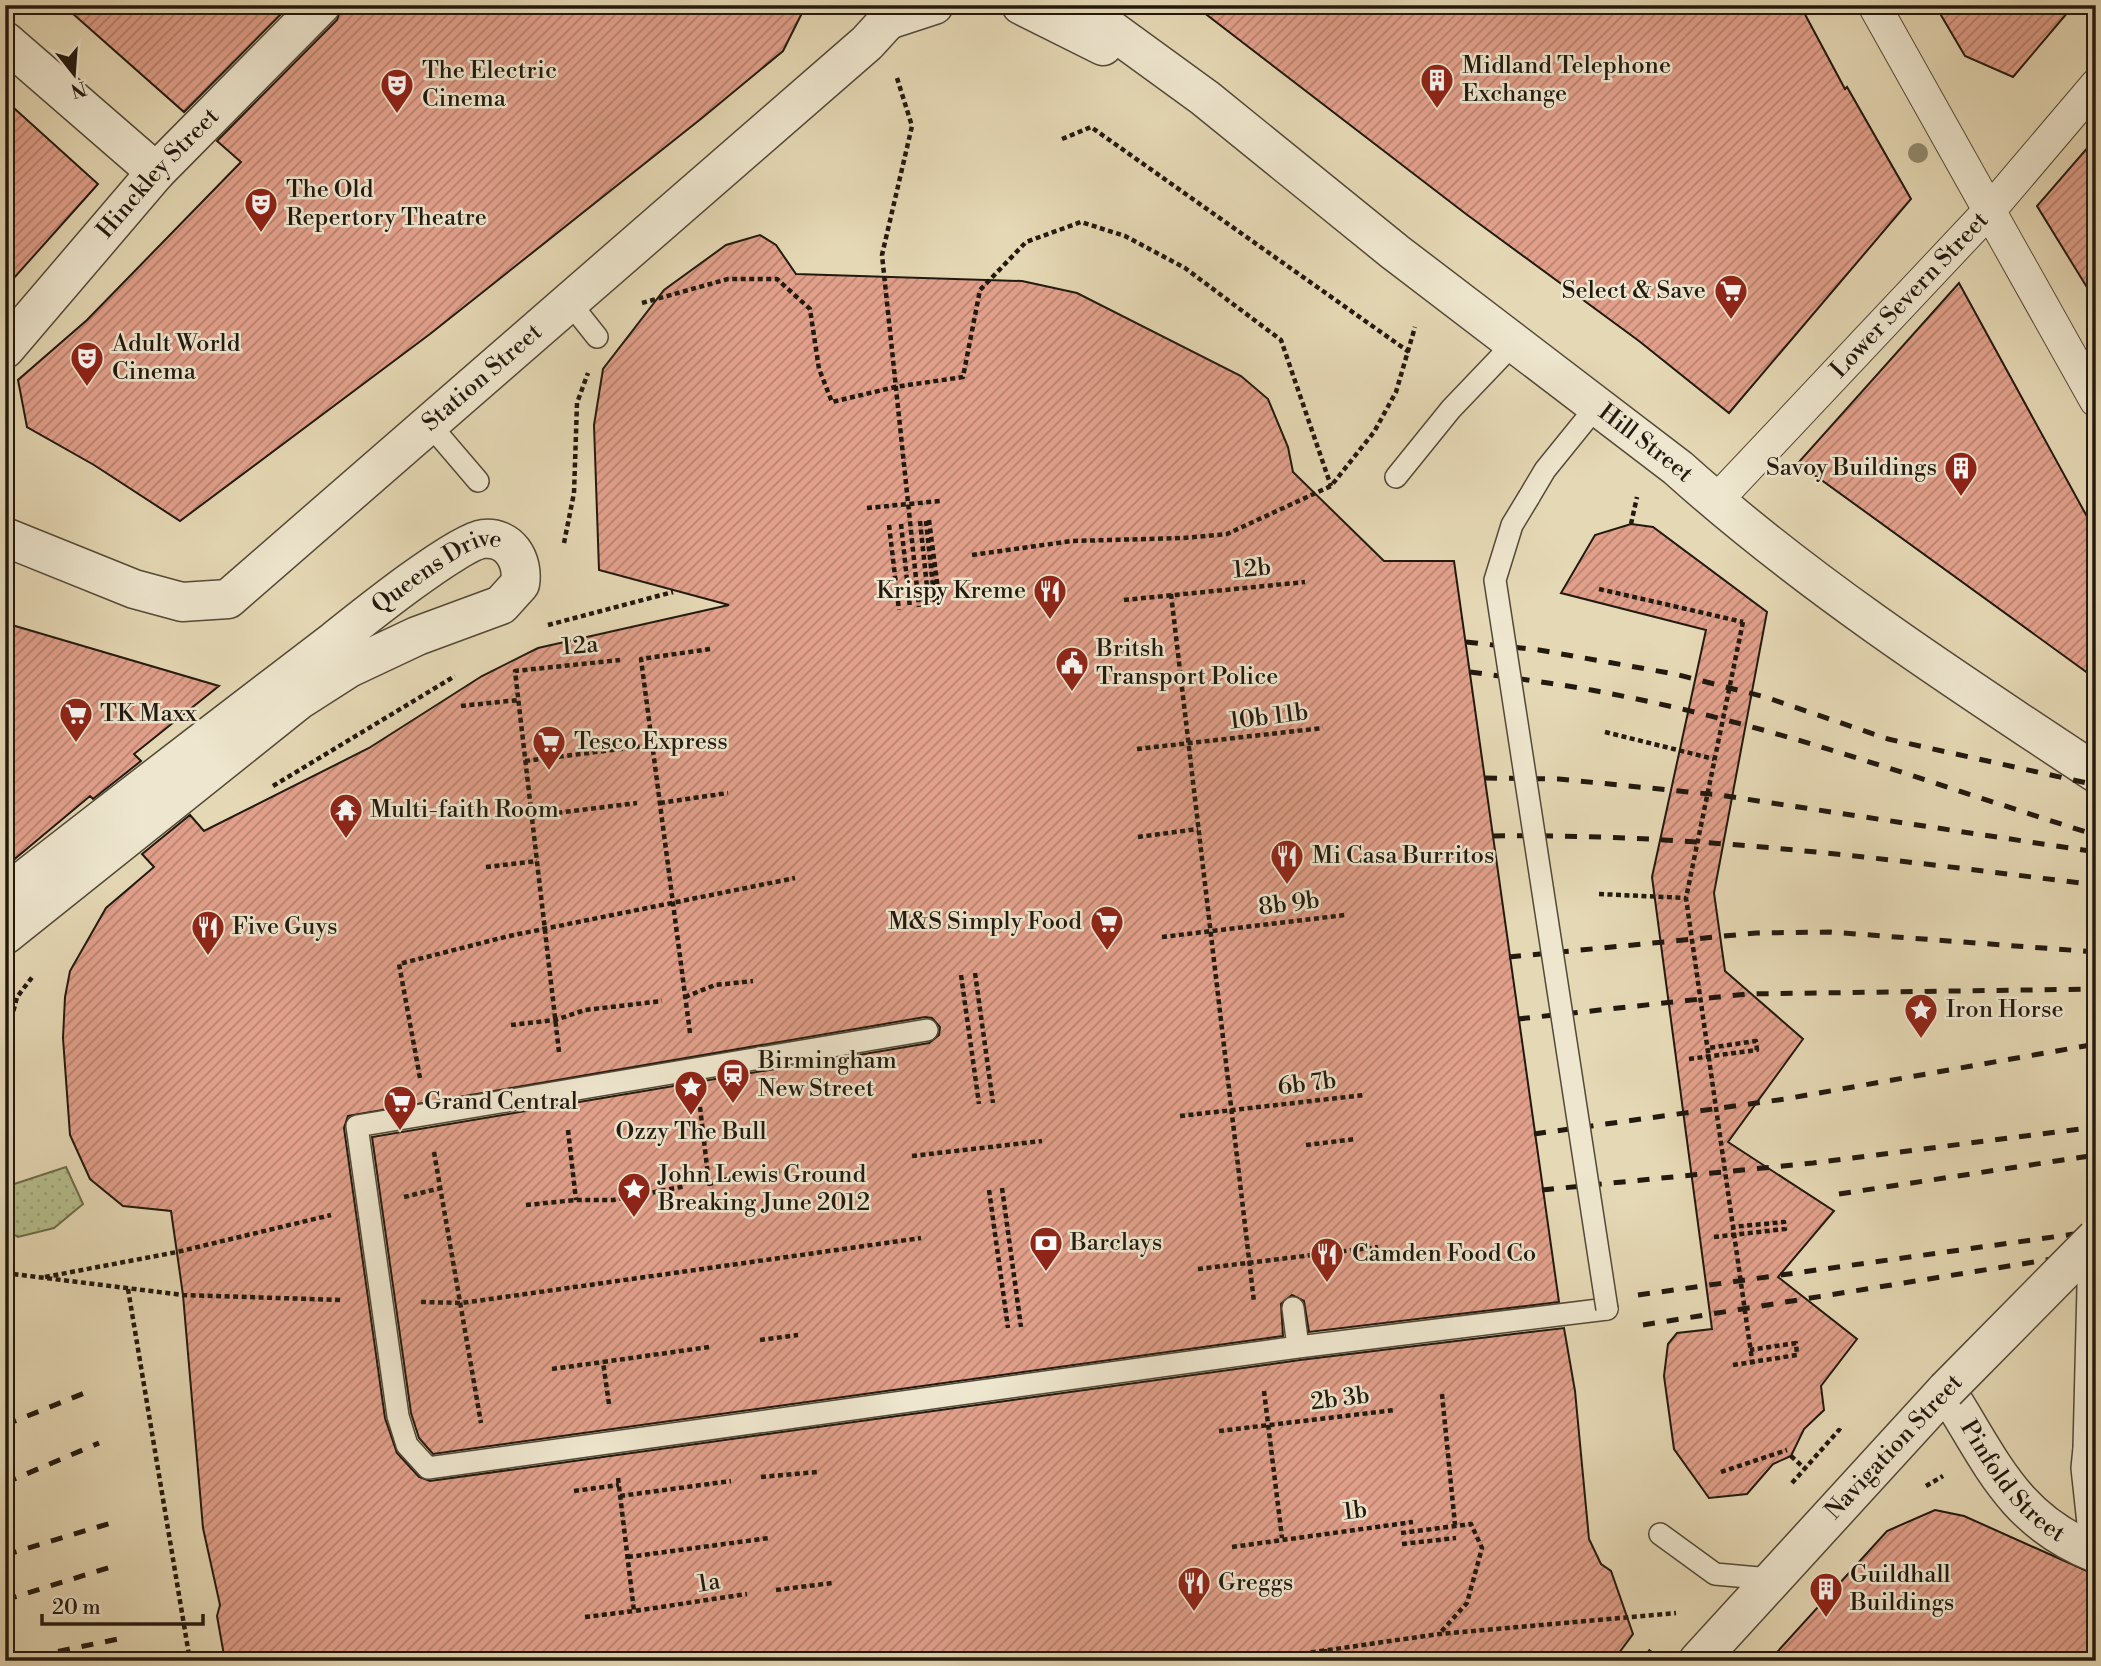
<svg xmlns="http://www.w3.org/2000/svg" width="2101" height="1666" font-family="'Libre Bodoni',serif">
<style>
.grass{fill:url(#grass-dots);stroke:#6c6c4e;stroke-width:2}
.building{fill:url(#building-hatch);stroke:#22190f;stroke-width:2}
.lines{fill:none;stroke-linecap:round;stroke-linejoin:round}
.service-casing{stroke:#534938;stroke-width:24}
.pedestrian-casing{stroke:#534938;stroke-width:34}
.minor-casing{stroke:#534938;stroke-width:41}
.tertiary-casing{stroke:#534938;stroke-width:41}
.path{stroke:#22190f;stroke-width:4.5;stroke-dasharray:5 3.5;stroke-linecap:butt}
.service{stroke:#eee6ce;stroke-width:21}
.pedestrian{stroke:#eee6ce;stroke-width:32}
.minor{stroke:#eee6ce;stroke-width:38}
.tertiary{stroke:#eee6ce;stroke-width:38}
.rail{stroke:#22190f;stroke-width:5;stroke-dasharray:12 12;stroke-linecap:butt}
.service-bridge-casing{stroke:#534938;stroke-width:24;stroke-linecap:butt}
.minor-bridge-casing{stroke:#534938;stroke-width:41;stroke-linecap:butt}
.path-bridge{stroke:#22190f;stroke-width:4.5;stroke-dasharray:5 3.5;stroke-linecap:butt}
.service-bridge{stroke:#eee6ce;stroke-width:21}
.minor-bridge{stroke:#eee6ce;stroke-width:38}
.tree{fill:#928a6e}
.labels{text-anchor:middle;dominant-baseline:central;stroke-width:5;stroke-linejoin:round;paint-order:stroke}
.poi-label{font-size:24px;fill:#22190f;stroke:#eee6ce;text-anchor:start}
.street-label{font-size:24px;fill:#22190f;stroke:#eee6ce}
</style>
<defs>
<pattern id="grass-dots" width="8" height="8" patternUnits="userSpaceOnUse" patternTransform="scale(1.75)"><rect width="8" height="8" fill="#b6be8c"/><path d="M2 2h.1M6 6h.1" fill="none" stroke="#9ca378" stroke-width="1.8" stroke-linecap="round"/></pattern>
<pattern id="building-hatch" width="6" height="6" patternUnits="userSpaceOnUse" patternTransform="scale(1.75)"><rect width="6" height="6" fill="#e2a08b"/><path d="M-1 1l2-2M0 6l6-6M5 7l2-2" fill="none" stroke="#b78270"/></pattern>
</defs>
<rect width="100%" height="100%" fill="#e5d8b4"/>
<filter id="stains"><feTurbulence type="fractalNoise" baseFrequency=".00286" numOctaves="4"/><feColorMatrix values="0 0 0 0 .2 0 0 0 0 .09 0 0 0 0 .02 0 0 0 .5 -.17"/></filter>
<radialGradient id="worn" r=".72"><stop offset=".6" stop-color="#630" stop-opacity="0"/><stop offset="1" stop-color="#630" stop-opacity=".3"/></radialGradient>
<!-- grass -->
<path class="grass" d="M66,1167L83,1204L54,1228L18,1237L5,1229V1187Z"/>
<!-- building -->
<path class="building" d="M63,5H290L184,112Z
M342,5H806L783,51L702,118L430,334L180,521L94,465L27,427L18,380L87,320L241,162L217,141L337,20Z
M1194,5H1800L1845,89L1847,87L1911,199L1729,413L1639,341L1466,214Z
M1935,5H2074L2013,77L1965,56Z
M5,100L98,184L5,288Z
M2096,138V302L2037,206Z
M760,235L776,245L796,274L1022,281L1077,293L1241,376L1268,399L1288,447L1293,472L1384,561H1454L1559,1302L1309,1332L1304,1301L1292,1295L1281,1304L1283,1336L433,1454L419,1438L411,1413L372,1137L929,1043L939,1035L940,1027L932,1018L925,1017L348,1116L344,1128L385,1418L397,1453L419,1477L430,1481L1300,1360L1564,1328L1575,1391L1589,1539L1601,1564L1611,1571L1633,1634L1613,1661H225L217,1616L220,1605L203,1528L183,1295L171,1211L123,1206L90,1179L70,1135L63,1038L65,997L70,971L106,908L154,867L142,854L190,815L204,831L369,748L482,676L538,648L729,605L599,570L594,425L603,369L664,290L726,245Z
M1959,283L2096,533V679L1798,463Z
M1631,524L1653,527L1767,612L1714,893L1725,971L1803,1039L1728,1142L1834,1211L1778,1277L1857,1339L1821,1386L1824,1410L1804,1429L1791,1456L1773,1464L1747,1494L1709,1498L1674,1449L1664,1376L1668,1344L1677,1333L1712,1329L1652,877L1706,630L1561,593L1595,535Z
M5,623L219,686L134,754L141,761L93,799L90,796L5,867Z
M1935,1510L1964,1516L2096,1575V1661H1769L1887,1531Z"/>
<g class="lines">
<defs>
<path id="service" d="M570,303L597,337
M431,426L478,481
M1396,477L1451,409L1515,342
M1529,497L1545,470L1596,407
M927,1030L357,1126L398,1416L407,1445L428,1468L1298,1347
M1293,1308L1298,1347L1607,1309
M2084,1448L2082,1468L2091,1551
M1660,1534L1715,1574L1770,1579"/>
<g id="pedestrian">
<path d="M1874,5L2096,401"/>
<path id="s1" d="M1715,502L1989,211L2096,85"/>
</g>
<g id="minor">
<path d="M5,41L156,172"/>
<path id="s2" d="M5,349L156,172L321,5"/>
<path id="s3" d="M5,895C114,809 224,725 334,641C359,621 457,542 483,539C509,536 524,560 520,584L501,605L417,636L349,668L299,700L5,935"/>
<path id="s4" d="M1698,1661L1946,1390C1991,1460 2012,1520 2096,1553"/>
</g>
<g id="tertiary">
<path d="M1021,5L1103,46"/>
<path id="s5" d="M1077,5L1205,98L1395,252L1678,468C1806,583 1952,678 2096,773"/>
<path d="M888,20L934,5"/>
<path id="s6" d="M5,537L134,589L182,602L228,599L867,43L888,20L891,5"/>
</g>
</defs>
<!-- service casing -->
<use href="#service" class="service-casing"/>
<!-- pedestrian casing -->
<use href="#pedestrian" class="pedestrian-casing"/>
<!-- minor casing -->
<use href="#minor" class="minor-casing"/>
<!-- tertiary casing -->
<use href="#tertiary" class="tertiary-casing"/>
<!-- path -->
<path class="path" d="M897,78L912,126L882,255L919,607
M1062,139L1091,127L1409,352
M642,303L728,279H777L810,309L819,369L832,402L895,387L963,377L980,290L1026,242L1081,222L1125,236L1185,268L1281,340L1331,486
M867,508L940,501
M929,520L940,605
M920,521L929,606
M926,521L935,605
M901,524L910,608
M1631,524L1637,497
M889,525L899,610
M564,543L574,493L577,403L588,373
M972,555L1072,541L1184,538L1227,534L1331,486L1374,432L1396,392L1415,327
M1599,589L1743,622
M1171,594L1254,1302
M1124,600L1305,582
M548,625L673,592
M461,706L518,700
M1605,732L1714,759
M1137,749L1323,728
M525,761L652,745
M273,786L455,676
M660,803L728,793
M532,816L637,803
M1138,837L1198,829
M486,867L537,861
M1599,894L1686,898
M1162,937L1345,915
M975,973L993,1103
M961,975L979,1104
M685,997L715,985L753,981
M511,1025L555,1020L585,1010L662,1001
M690,1033L641,659L710,649
M5,1044L17,997L33,976
M559,1052L515,671L620,660
M1689,1059L1757,1050L1756,1041L1709,1048
M420,1078L399,964L509,936L795,878
M700,1107L709,1184L740,1176L780,1171
M1180,1116L1364,1095
M568,1130L576,1200
M1306,1145L1356,1139
M434,1152L481,1423
M912,1156L1042,1141
M1002,1188L1021,1327
M989,1190L1008,1328
M404,1197L441,1188
M526,1205L576,1200H613L686,1186
M1714,1237L1785,1229L1784,1222L1732,1227
M1198,1269L1378,1247
M5,1273L183,1295L342,1300
M45,1277L177,1252L331,1215
M128,1289L190,1661
M421,1302L462,1303L921,1238
M760,1340L798,1335
M1733,1365L1797,1355L1796,1343L1750,1350
M552,1369L603,1362
M1264,1391L1282,1538
M1442,1394L1455,1525
M609,1404L603,1362L709,1347
M1219,1431L1395,1410
M1791,1456L1804,1468
M1721,1472L1787,1450
M761,1477L817,1472
M618,1478L634,1611L747,1594
M1792,1483L1839,1430L1843,1433
M1926,1486L1943,1476
M574,1491L619,1485
M620,1496L731,1481
M1401,1533L1471,1524L1482,1548L1467,1603L1440,1633
M1402,1544L1456,1538
M1232,1547L1413,1522
M628,1557L769,1538
M776,1590L832,1583
M585,1617L634,1611
M1325,1649V1661
M1252,1661L1439,1634L1676,1613
M1643,1661L1651,1650"/>
<!-- service -->
<use href="#service" class="service"/>
<!-- pedestrian -->
<use href="#pedestrian" class="pedestrian"/>
<!-- minor -->
<use href="#minor" class="minor"/>
<!-- tertiary -->
<use href="#tertiary" class="tertiary"/>
<!-- rail -->
<path class="rail" d="M1466,642L1539,650L1675,674L1765,697L1888,739L2096,785
M1470,672C1522,679 1575,686 1627,697C1787,729 1941,787 2096,835
M1485,778L1559,779L1719,795L2096,852
M1493,836C1695,833 1895,860 2096,885
M1509,957L1756,933L1830,932L2096,952
M1518,1019L1746,994L2096,989
M1534,1134L1785,1099L2096,1044
M1542,1190L1813,1163L2096,1127
M1839,1194L2096,1155
M1638,1295L2096,1231
M1643,1325L2096,1252
M5,1425L92,1390
M5,1483L99,1443
M5,1555L111,1523
M5,1600L117,1565
M11,1661L128,1637"/>
<defs>
<path id="service-bridge" d="M1529,497L1512,525L1495,580L1607,1309
M2084,1448L2089,1247"/>
<path id="minor-bridge" d="M1946,1390L2096,1238"/>
</defs>
<!-- service-bridge casing -->
<use href="#service-bridge" class="service-bridge-casing"/>
<!-- minor-bridge casing -->
<use href="#minor-bridge" class="minor-bridge-casing"/>
<!-- path-bridge -->
<path class="path-bridge" d="M1743,622L1686,898L1753,1367"/>
<!-- service-bridge -->
<use href="#service-bridge" class="service-bridge"/>
<!-- minor-bridge -->
<use href="#minor-bridge" class="minor-bridge"/>
</g>
<!-- trees -->
<circle class="tree" cx="1918" cy="153" r="10"/>
<!-- icons -->
<defs>
<symbol id="building-pin" viewBox="-11 -11 22 30"><path d="M0 17L-7.5 6A9.5 9.5 0 1 1 7.5 6Z" fill="#8f2418" stroke="#eee6ce"/><path d="M-4-6H4V6H1V3H-1V6H-4ZM-2.5-4.3h1.7v1.8h-1.7ZM.8-4.3h1.7v1.8H.8ZM-2.5-1h1.7V.8h-1.7ZM.8-1h1.7V.8H.8Z" fill="#fff"/></symbol>
<symbol id="theatre-pin" viewBox="-11 -11 22 30"><path d="M0 17L-7.5 6A9.5 9.5 0 1 1 7.5 6Z" fill="#8f2418" stroke="#eee6ce"/><path d="M-5-5.5Q0-4 5-5.5V0Q5 5 0 6Q-5 5-5 0ZM-3.3-2.5H-1v1.5H-3.3ZM1-2.5H3.3v1.5H1ZM-2.8 1Q0 5.5 2.8 1Z" fill="#fff"/></symbol>
<symbol id="supermarket-pin" viewBox="-11 -11 22 30"><path d="M0 17L-7.5 6A9.5 9.5 0 1 1 7.5 6Z" fill="#8f2418" stroke="#eee6ce"/><path d="M-6-5.5h2.5l.6 2H6L4.5 2H-2.5L-4.4-4H-6ZM-1.5 3.2a1.3 1.3 0 1 0 .1 0ZM3 3.2a1.3 1.3 0 1 0 .1 0Z" fill="#fff"/></symbol>
<symbol id="restaurant-pin" viewBox="-11 -11 22 30"><path d="M0 17L-7.5 6A9.5 9.5 0 1 1 7.5 6Z" fill="#8f2418" stroke="#eee6ce"/><path d="M-5-6h1v4h1v-4h1v4h1v-4h1v5L-1.5 .5V6h-2V.5L-5-1ZM5-6V6H3V1.5H1.5Q1.5-4 5-6Z" fill="#fff"/></symbol>
<symbol id="civic-pin" viewBox="-11 -11 22 30"><path d="M0 17L-7.5 6A9.5 9.5 0 1 1 7.5 6Z" fill="#8f2418" stroke="#eee6ce"/><path d="M-.6-6.5H3V-4.5H.6V-3L4-1V1h2V6H-6V1h2V-1L-.6-3ZM-1.2 2.5V6h2.4V2.5Z" fill="#fff"/></symbol>
<symbol id="temple-pin" viewBox="-11 -11 22 30"><path d="M0 17L-7.5 6A9.5 9.5 0 1 1 7.5 6Z" fill="#8f2418" stroke="#eee6ce"/><path d="M0-6L5-2H3V0L6.5 2.5H4V6H1.5V3h-3V6H-4V2.5H-6.5L-3 0V-2H-5Z" fill="#fff"/></symbol>
<symbol id="sight-pin" viewBox="-11 -11 22 30"><path d="M0 17L-7.5 6A9.5 9.5 0 1 1 7.5 6Z" fill="#8f2418" stroke="#eee6ce"/><path d="M0-6L1.8-2.2L6-1.7L2.9 1.2L3.7 5.4L0 3.3L-3.7 5.4L-2.9 1.2L-6-1.7L-1.8-2.2Z" fill="#fff"/></symbol>
<symbol id="station-pin" viewBox="-11 -11 22 30"><path d="M0 17L-7.5 6A9.5 9.5 0 1 1 7.5 6Z" fill="#8f2418" stroke="#eee6ce"/><path d="M-3-6H3Q5-6 5-4V2Q5 4 3 4L4.5 6H3L1.5 4h-3L-3 6H-4.5L-3 4Q-5 4-5 2V-4Q-5-6-3-6ZM-3.5-4v3h7v-3ZM-3.5 1v1.5H-2V1ZM2 1v1.5H3.5V1Z" fill="#fff"/></symbol>
<symbol id="bank-pin" viewBox="-11 -11 22 30"><path d="M0 17L-7.5 6A9.5 9.5 0 1 1 7.5 6Z" fill="#8f2418" stroke="#eee6ce"/><path d="M-6-4H6V4H-6ZM0-2.3a2.3 2.3 0 1 0 0 4.6a2.3 2.3 0 1 0 0-4.6Z" fill="#fff"/></symbol>
</defs>
<g fill-rule="evenodd">
<use href="#building-pin" x="1418" y="61" width="38" height="52"/>
<use href="#theatre-pin" x="378" y="66" width="38" height="52"/>
<use href="#theatre-pin" x="242" y="185" width="38" height="52"/>
<use href="#supermarket-pin" x="1712" y="272" width="38" height="52"/>
<use href="#theatre-pin" x="68" y="339" width="38" height="52"/>
<use href="#building-pin" x="1942" y="449" width="38" height="52"/>
<use href="#restaurant-pin" x="1031" y="572" width="38" height="52"/>
<use href="#civic-pin" x="1053" y="644" width="38" height="52"/>
<use href="#supermarket-pin" x="57" y="695" width="38" height="52"/>
<use href="#supermarket-pin" x="530" y="723" width="38" height="52"/>
<use href="#temple-pin" x="327" y="791" width="38" height="52"/>
<use href="#restaurant-pin" x="1268" y="837" width="38" height="52"/>
<use href="#supermarket-pin" x="1088" y="903" width="38" height="52"/>
<use href="#restaurant-pin" x="189" y="908" width="38" height="52"/>
<use href="#sight-pin" x="1902" y="991" width="38" height="52"/>
<use href="#station-pin" x="714" y="1056" width="38" height="52"/>
<use href="#sight-pin" x="672" y="1068" width="38" height="52"/>
<use href="#supermarket-pin" x="381" y="1083" width="38" height="52"/>
<use href="#sight-pin" x="615" y="1170" width="38" height="52"/>
<use href="#bank-pin" x="1027" y="1224" width="38" height="52"/>
<use href="#restaurant-pin" x="1308" y="1235" width="38" height="52"/>
<use href="#restaurant-pin" x="1175" y="1564" width="38" height="52"/>
<use href="#building-pin" x="1807" y="1570" width="38" height="52"/>
</g>
<g class="labels">
<!-- poi labels -->
<g class="poi-label">
<text x="1462" y="66">Midland Telephone<tspan x="1462" dy="28">Exchange</tspan></text>
<text x="422" y="71">The Electric<tspan x="422" dy="28">Cinema</tspan></text>
<text x="286" y="190">The Old<tspan x="286" dy="28">Repertory Theatre</tspan></text>
<text x="1706" y="291" text-anchor="end">Select &amp; Save</text>
<text x="112" y="344">Adult World<tspan x="112" dy="28">Cinema</tspan></text>
<text x="1937" y="468" text-anchor="end">Savoy Buildings</text>
<text x="1026" y="591" text-anchor="end">Krispy Kreme</text>
<text x="1096" y="649">Britsh<tspan x="1096" dy="28">Transport Police</tspan></text>
<text x="100" y="714">TK Maxx</text>
<text x="574" y="742">Tesco Express</text>
<text x="370" y="810">Multi-faith Room</text>
<text x="1312" y="856">Mi Casa Burritos</text>
<text x="1082" y="922" text-anchor="end">M&amp;S Simply Food</text>
<text x="232" y="927">Five Guys</text>
<text x="1946" y="1010">Iron Horse</text>
<text x="758" y="1061">Birmingham<tspan x="758" dy="28">New Street</tspan></text>
<text x="424" y="1102">Grand Central</text>
<text x="691" y="1132" text-anchor="middle">Ozzy The Bull</text>
<text x="658" y="1175">John Lewis Ground<tspan x="658" dy="28">Breaking June 2012</tspan></text>
<text x="1070" y="1243">Barclays</text>
<text x="1352" y="1254">Camden Food Co</text>
<text x="1850" y="1575">Guildhall<tspan x="1850" dy="28">Buildings</tspan></text>
<text x="1218" y="1583">Greggs</text>
</g>
<!-- street labels -->
<g class="street-label">
<text stroke="none"><textPath href="#s2" startOffset="233">Hinckley Street</textPath></text>
<text stroke="none"><textPath href="#s1" startOffset="284">Lower Severn Street</textPath></text>
<text stroke="none"><textPath href="#s6" startOffset="572">Station Street</textPath></text>
<text stroke="none"><textPath href="#s5" startOffset="718">Hill Street</textPath></text>
<text transform="translate(1252 569) rotate(-5)">12b</text>
<text stroke="none"><textPath href="#s3" startOffset="542">Queens Drive</textPath></text>
<text transform="translate(580 646) rotate(-5)">12a</text>
<text transform="translate(1269 717) rotate(-7)">10b 11b</text>
<text transform="translate(1289 904) rotate(-7)">8b 9b</text>
<text transform="translate(1307 1084) rotate(-7)">6b 7b</text>
<text transform="translate(1340 1399) rotate(-7)">2b 3b</text>
<text transform="translate(1894 1447) rotate(-47)">Navigation Street</text>
<text stroke="none"><textPath href="#s4" startOffset="481">Pinfold Street</textPath></text>
<text transform="translate(1355 1511) rotate(-7)">1b</text>
<text transform="translate(709 1583) rotate(-9)">1a</text>
</g>
</g>
<!-- margin -->
<rect width="2101" height="1666" fill="none" stroke="#e5d8b4" stroke-width="28"/>
<rect x="7" y="7" width="2087" height="1652" fill="none" stroke="#22190f" stroke-width="3.5"/>
<rect x="14" y="14" width="2073" height="1638" fill="none" stroke="#22190f" stroke-width="2"/>
<!-- north arrow -->
<g transform="translate(74 74) rotate(163)" stroke="#eee6ce" stroke-width="5" paint-order="stroke">
<path d="M0-5L12 26L0 18L-12 26Z" fill="#22190f"/>
<text y="-10" font-size="19" font-weight="bold" text-anchor="middle" fill="#22190f">N</text>
</g>
<!-- scale -->
<path d="M42 1614v10h161v-10" fill="none" stroke="#22190f" stroke-width="3.5"/>
<text x="52" y="1614" font-size="21" fill="#22190f" stroke="#eee6ce" stroke-width="5" paint-order="stroke">20 m</text>
<rect width="100%" height="100%" filter="url(#stains)"/>
<rect width="100%" height="100%" fill="url(#worn)"/>
</svg>
